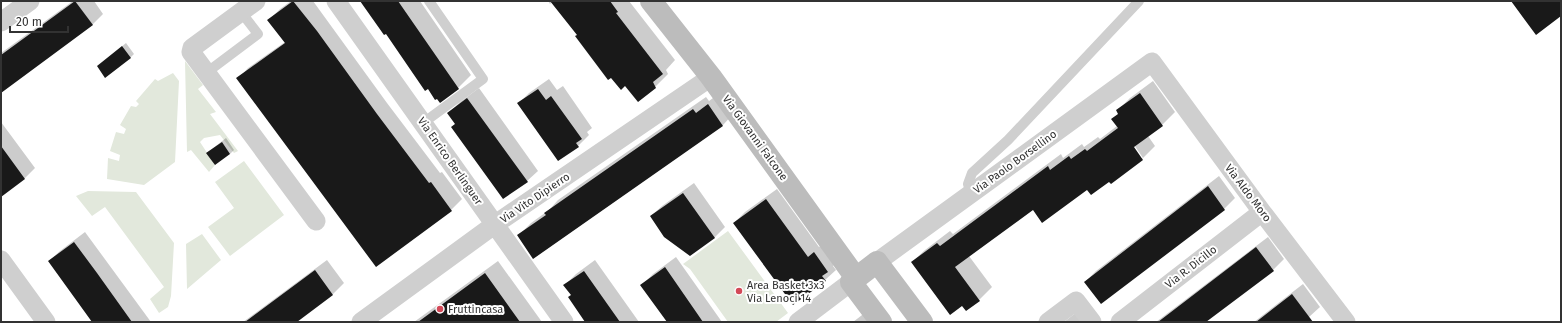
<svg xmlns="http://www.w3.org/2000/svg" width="1562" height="323" font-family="'Fira Sans',sans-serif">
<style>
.green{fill:#e2e8dc}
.shadow{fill:#0003}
.building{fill:#191919}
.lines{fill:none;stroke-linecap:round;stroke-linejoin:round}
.lane{stroke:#cfcfcf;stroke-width:10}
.street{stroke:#cfcfcf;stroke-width:19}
.secondary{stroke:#bcbcbc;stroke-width:22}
.poi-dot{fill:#d34958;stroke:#fff;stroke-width:1.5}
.labels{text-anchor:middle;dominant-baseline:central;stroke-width:4;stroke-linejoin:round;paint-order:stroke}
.street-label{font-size:11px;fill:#323232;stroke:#fff}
.poi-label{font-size:11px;fill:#323232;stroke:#fff;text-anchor:start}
</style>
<rect width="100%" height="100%" fill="#fff"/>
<!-- green -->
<path class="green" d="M185,61L203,85L198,89L216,112L210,114L238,151L234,153L220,135L204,138L200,142L215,165L209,172L191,150L187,152Z
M173,73L179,81L175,162L144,185L107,179L108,158L119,161L120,155L110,151L116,132L124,134L126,129L120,125L131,106L136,107L139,104L136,101L155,79L158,81Z
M244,161L284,215L230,256L208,227L234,208L215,182Z
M88,191L136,192L174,243L171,296L168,307L159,313L150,299L164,287L105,207L92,216L76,196Z
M728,231L788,313L776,322H728L690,269L683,264Z
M202,234L221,260L187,289L186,244Z"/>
<!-- shadow -->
<path class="shadow" d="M73,1H94L103,14L92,25L1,91V53Z
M291,1H313L387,103L440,173L442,172L462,199L451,210L238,79L248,68L285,42L269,20L280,9Z
M362,1H420L471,75L458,88L440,101Z
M548,1H629L675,60L666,70L668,74L655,87L626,85L578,35L552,2L550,4Z
M126,43L134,54L130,58L98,66Z
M549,79L557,90L563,86L592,128L587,132L589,135L578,146L518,104L529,93Z
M1153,81L1175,112L1162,125L1148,136L1155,146L1143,158L1132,142L1130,144L1141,158H1143L1111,182L1109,180L1034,209L969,256L992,287L979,300L966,310L962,305L912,262L925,250L950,231L953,234L1061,154L1063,158L1082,144L1084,147L1098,137L1100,139L1117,126L1119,113L1117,111L1130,98Z
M479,88L538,171L527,181L452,127L456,123L449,113L460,102Z
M721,92L735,112L723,125L534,258L518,236L531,223L549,210L558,200L706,97L709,101Z
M1,122L35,168L25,178L1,195Z
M226,138L234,150L230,154L207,153Z
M1219,176L1235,198L1224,209L1101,302L1085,282L1096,271Z
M694,183L725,227L714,238L651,216L662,206Z
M777,189L819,247L825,242L838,260L833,266L836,270L825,280L734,223L745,212Z
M85,232L151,322H93L49,261L60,251Z
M1268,237L1284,259L1273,270L1204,322H1156Z
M676,257L722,322H668L642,285L653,274Z
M327,260L344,283L333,294L295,322H243Z
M595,260L639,322H585L586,321L572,295L565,285L576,274Z
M498,261L542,322H414Z
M1303,284L1320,307L1309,317L1303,322H1254Z
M1078,311L1087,322H1064Z
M866,312L874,322H853Z"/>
<!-- building -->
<path class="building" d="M75,1L93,25L1,93V55Z
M293,1L317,31L377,114L429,183L431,182L452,211L376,267L236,78L285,43L267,20Z
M360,1H398L459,89L440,103L437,99L435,100L428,89L425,91L386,34L384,35Z
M550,1H610L618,12L616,13L663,74L653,82L656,88L638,102L625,86L621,90L611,78L608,80L575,36L577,35Z
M1511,1H1561V16L1536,35Z
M122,46L131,58L105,78L97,66Z
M538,89L546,100L551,96L582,139L576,143L579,147L558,161L517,103Z
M1140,93L1163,126L1134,147L1143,160L1111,184L1109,182L1091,195L1087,190L1042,223L1033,210L955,267L980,301L966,311L962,306L950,315L911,262L937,243L940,246L1048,166L1050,170L1069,156L1071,159L1085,149L1087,151L1118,128L1111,119L1118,114L1116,110Z
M467,98L528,182L503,199L451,127L455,124L447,113Z
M708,104L723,126L533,259L517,235L546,215L544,213L693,109L696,113Z
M222,142L230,154L215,165L206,153Z
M1,146L25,179L1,197Z
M1208,186L1225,210L1101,304L1084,282Z
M683,193L715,238L690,256L664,237L650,216Z
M766,199L808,257L814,252L828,272L822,276L826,281L793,305L733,223Z
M74,242L97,273L132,322H92L48,261Z
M1256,247L1274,271L1206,322H1158Z
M665,267L703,322H667L640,285Z
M315,270L333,295L297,322H245Z
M584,271L620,322H585L568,297L571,295L563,285Z
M485,273L520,322H418Z
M1292,294L1313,322H1256Z"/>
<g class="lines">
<!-- lane -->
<path class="lane" d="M206,73L258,34L241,12
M423,123L483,79L429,1
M971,194L968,184L972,173L1008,140L1139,1"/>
<!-- street -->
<path class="street" d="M256,1L192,48L191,52L316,221
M336,1L564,322
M1,22L30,1
M1,260L46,322
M877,262L1152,62L1262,212L1346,322
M361,322L494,225L711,77
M798,322L851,282
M1048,322L1076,301L1092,322
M1120,322L1262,212"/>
<!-- secondary -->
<path class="secondary" d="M651,1L711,77L856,278
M881,322L851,282L877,262L922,322"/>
</g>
<!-- markers -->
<g class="poi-dot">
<circle cx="739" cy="291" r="4"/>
<circle cx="440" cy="309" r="4"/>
</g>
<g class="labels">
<!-- street labels -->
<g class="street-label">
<text transform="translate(755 138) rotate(54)">Via Giovanni Falcone</text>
<text transform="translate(450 161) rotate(55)">Via Enrico Berlinguer</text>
<text transform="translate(1015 162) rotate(-36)">Via Paolo Borsellino</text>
<text transform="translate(1248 193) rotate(53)">Via Aldo Moro</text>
<text transform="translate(535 198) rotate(-34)">Via Vito Dipierro</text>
<text transform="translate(1191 267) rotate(-38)">Via R. Dicillo</text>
</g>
<!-- poi labels -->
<g class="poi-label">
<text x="747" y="285">Area Basket 3x3<tspan x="747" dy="13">Via Lenoci 14</tspan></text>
<text x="448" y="309">Fruttincasa</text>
</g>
</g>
<!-- border -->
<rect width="1562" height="323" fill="none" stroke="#323232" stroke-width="4"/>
<!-- scale -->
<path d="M10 26v6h58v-6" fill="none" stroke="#323232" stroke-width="2"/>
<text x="16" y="26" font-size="12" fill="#323232" stroke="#ffffff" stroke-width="3" paint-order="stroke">20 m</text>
</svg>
